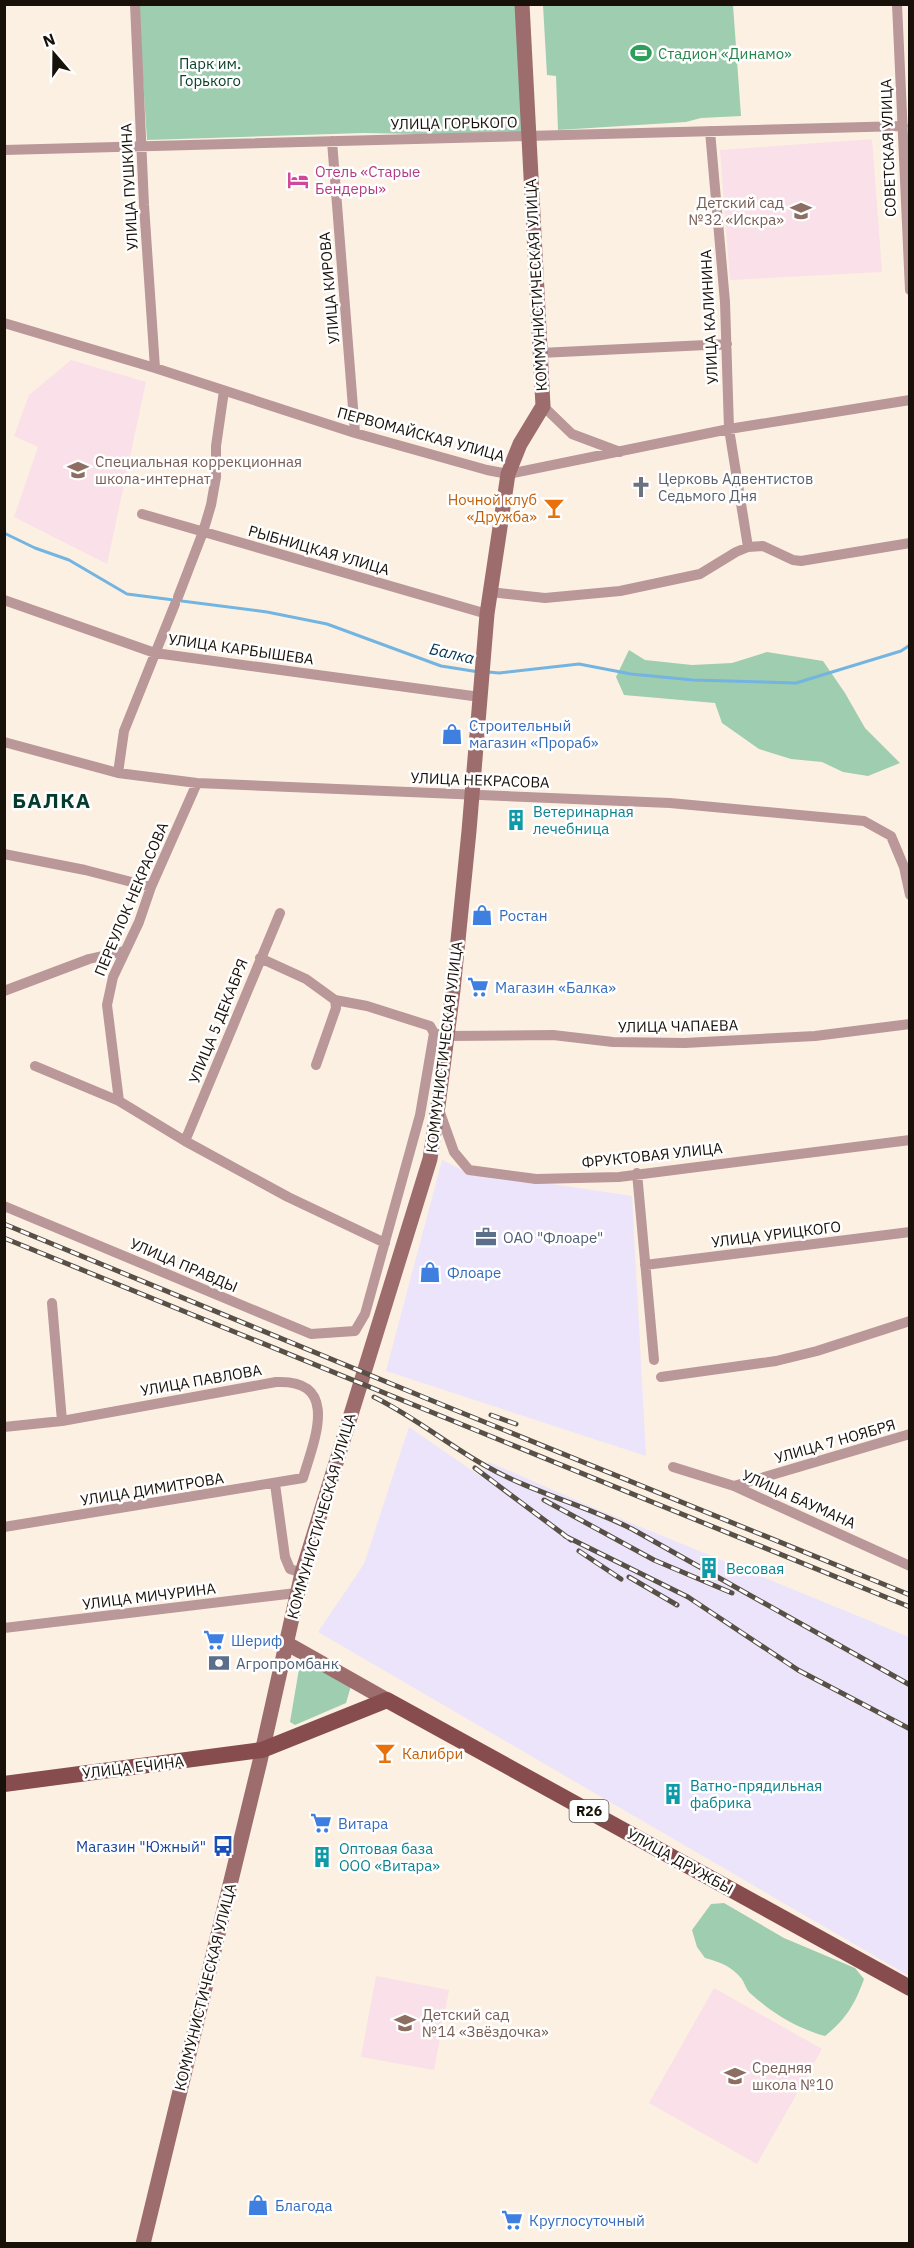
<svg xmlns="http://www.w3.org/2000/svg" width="914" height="2248" font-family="'IBM Plex Sans',sans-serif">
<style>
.industrial{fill:#ebe4fa}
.education{fill:#fae0e8}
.green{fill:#9fcdb0}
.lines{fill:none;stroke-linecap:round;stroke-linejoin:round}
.stream{stroke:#73b4e1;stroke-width:3}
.minor{stroke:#ba9798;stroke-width:10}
.secondary{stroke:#9d6c6d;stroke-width:15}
.primary{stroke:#864c4e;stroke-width:16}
.rail-casing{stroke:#584f46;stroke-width:5}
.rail{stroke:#fff;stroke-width:3;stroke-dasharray:9;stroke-linecap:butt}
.labels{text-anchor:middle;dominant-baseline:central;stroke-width:5;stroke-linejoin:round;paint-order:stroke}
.shield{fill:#fff;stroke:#5d5853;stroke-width:1.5}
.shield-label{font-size:14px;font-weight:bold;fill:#181109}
.leisure-label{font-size:15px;fill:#27864d;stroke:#fff;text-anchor:start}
.park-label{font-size:15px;fill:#094228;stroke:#fff}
.street-label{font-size:15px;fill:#181109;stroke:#fff}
.hotel-label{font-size:15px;fill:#b23c85;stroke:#fff;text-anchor:start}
.education-label{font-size:15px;fill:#785e54;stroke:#fff;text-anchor:start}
.worship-label{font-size:15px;fill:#5b616d;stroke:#fff;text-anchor:start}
.food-label{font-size:15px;fill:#c56008;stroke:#fff;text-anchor:end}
.shop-label{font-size:15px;fill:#366cbe;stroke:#fff;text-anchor:start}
.culture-label{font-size:15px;fill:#0d838f;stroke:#fff;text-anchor:start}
.service-label{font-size:15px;fill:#4e5e75;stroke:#fff;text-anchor:start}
.transit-label{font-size:15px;fill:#164399;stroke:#fff;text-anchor:end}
.water-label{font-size:16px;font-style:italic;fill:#003451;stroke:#fff}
.district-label{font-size:21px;font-weight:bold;letter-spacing:1.5px;fill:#053c2e;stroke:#fff}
</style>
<rect width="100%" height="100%" fill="#fcf0e2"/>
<!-- industrial -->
<path class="industrial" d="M442,1160L464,1171L632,1196L646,1456L386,1371Z
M409,1427L480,1476L489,1462L592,1507L909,1637V1976L318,1632L364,1564Z"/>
<!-- education -->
<path class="education" d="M872,139L882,272L730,280L720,150Z
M71,360L146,382L107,564L14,517L38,447L14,436L29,395Z
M376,1976L449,1990L434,2070L361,2057Z
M714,1988L822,2049L757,2164L649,2103Z"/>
<!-- green -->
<path class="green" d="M138,5H522L529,136L363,133L147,140Z
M543,5H733L741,116L701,118L686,122L558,130L556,76L547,75Z
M629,650L645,660L692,665L732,663L767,652L823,661L845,693L865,728L900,763L868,776L843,772L822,762L791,759L759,749L722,723L715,703L624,695L616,677Z
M303,1661L351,1686L346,1703L295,1725L290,1722L300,1663Z
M724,1903L784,1938L855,1968L864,1979C855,2004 846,2019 825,2036C798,2029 772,2013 751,1994C746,1990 745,1983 741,1978C731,1966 720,1962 705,1958L697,1947L692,1930L711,1904Z"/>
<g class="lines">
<!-- stream -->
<path class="stream" d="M4,533L35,548L69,560L127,594L267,612L327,624L441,666L479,672
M488,672L499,673L579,664L631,674L693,680L796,683L901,651L910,645"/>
<!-- minor -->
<path class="minor" d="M135,4L144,205L155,368
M897,4L910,290
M710,131L725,302L729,429L748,547
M332,141L355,433
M4,150L903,126
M4,323L155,368L355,433L487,470L508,474L729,429L910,400
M540,353L727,344
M543,406L572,434L620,452
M142,514L487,614
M490,592L545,598L620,591L700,574L736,552L748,547L763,546L793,560L801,561L910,543
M178,597L203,532L211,505L216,477V446L224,391
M4,600L155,653L480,697
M4,742L118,773L197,783L670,803L864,821L891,836L904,867L910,895
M118,773L124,731L175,604
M4,854L85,870L151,887
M260,958L306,979L335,1000L336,1008L316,1065
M4,991L89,959L124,951
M335,1000L367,1006L430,1026L434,1033
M35,1066L119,1101L185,1141L288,1197L385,1243
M119,1101L107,1005L113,977L139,922L151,887L197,783
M439,1110L454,1152L469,1170L536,1179L619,1177L910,1140
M185,1141L280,913
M637,1173L654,1360
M4,1206L311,1334L355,1331L365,1314L420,1115L434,1033L447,1036L553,1035L613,1042L685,1043L815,1036L910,1024
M645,1265L910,1232
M52,1303L62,1421
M661,1377L776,1361L817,1351L910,1321
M4,1427L62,1421L276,1382C341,1379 314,1441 303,1478L4,1527
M673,1467L734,1486L910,1566
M275,1484L285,1557L290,1569L302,1573
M734,1486L910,1434
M4,1628L296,1593"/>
<!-- secondary -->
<path class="secondary" d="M286,1643L387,1700
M143,2244L260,1761L302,1573L430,1159L438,1106L453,990L469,831L487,614L508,474L520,444L543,406L522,4"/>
<!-- primary -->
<path class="primary" d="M4,1784L262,1750L387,1700L910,1988"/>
<defs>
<path id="rail" d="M4,1224L428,1399L910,1595
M4,1238L910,1607
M374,1397C413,1416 447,1444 484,1465C531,1492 584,1505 632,1529L910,1685
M491,1415L516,1424
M475,1468L571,1540
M544,1500L654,1560L732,1593
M565,1536L688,1597L798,1670L910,1729
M579,1551L621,1579
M629,1577L677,1605"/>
</defs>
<!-- rail casing -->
<use href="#rail" class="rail-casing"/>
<!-- rail -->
<use href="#rail" class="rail"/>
</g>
<!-- icons -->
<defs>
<symbol id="stadium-bare" viewBox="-9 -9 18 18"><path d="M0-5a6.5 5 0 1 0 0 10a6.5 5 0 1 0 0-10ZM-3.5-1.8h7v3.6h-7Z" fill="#2e9e5b" stroke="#fff" stroke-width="2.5" paint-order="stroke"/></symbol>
<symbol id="hotel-bare" viewBox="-9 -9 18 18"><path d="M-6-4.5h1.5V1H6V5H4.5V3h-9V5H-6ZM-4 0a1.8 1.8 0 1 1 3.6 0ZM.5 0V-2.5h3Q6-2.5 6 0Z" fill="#d1479c" stroke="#fff" stroke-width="2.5" paint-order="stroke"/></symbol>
<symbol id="school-bare" viewBox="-9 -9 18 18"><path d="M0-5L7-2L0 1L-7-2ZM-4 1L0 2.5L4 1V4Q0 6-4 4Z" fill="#8d6e63" stroke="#fff" stroke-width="2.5" paint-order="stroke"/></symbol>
<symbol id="church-bare" viewBox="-9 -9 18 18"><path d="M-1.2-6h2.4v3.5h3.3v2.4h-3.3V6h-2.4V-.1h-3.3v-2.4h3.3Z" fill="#6b7280" stroke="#fff" stroke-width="2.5" paint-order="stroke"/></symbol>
<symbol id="bar-bare" viewBox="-9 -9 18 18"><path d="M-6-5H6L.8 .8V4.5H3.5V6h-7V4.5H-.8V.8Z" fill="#e8710a" stroke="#fff" stroke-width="2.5" paint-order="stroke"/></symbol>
<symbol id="shop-bare" viewBox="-9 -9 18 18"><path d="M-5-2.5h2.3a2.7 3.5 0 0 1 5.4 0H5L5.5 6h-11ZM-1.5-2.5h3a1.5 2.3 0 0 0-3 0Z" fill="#3f7fe0" stroke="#fff" stroke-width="2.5" paint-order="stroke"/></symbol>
<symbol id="building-bare" viewBox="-9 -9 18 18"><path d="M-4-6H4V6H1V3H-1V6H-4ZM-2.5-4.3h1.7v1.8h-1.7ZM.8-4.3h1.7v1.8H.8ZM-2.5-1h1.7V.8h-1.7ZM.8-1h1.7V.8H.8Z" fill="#0f9aa8" stroke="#fff" stroke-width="2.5" paint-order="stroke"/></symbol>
<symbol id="supermarket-bare" viewBox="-9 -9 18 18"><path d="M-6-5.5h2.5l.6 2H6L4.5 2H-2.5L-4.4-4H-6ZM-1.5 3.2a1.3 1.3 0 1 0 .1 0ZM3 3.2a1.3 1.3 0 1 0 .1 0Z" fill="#3f7fe0" stroke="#fff" stroke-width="2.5" paint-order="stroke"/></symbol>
<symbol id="office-bare" viewBox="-9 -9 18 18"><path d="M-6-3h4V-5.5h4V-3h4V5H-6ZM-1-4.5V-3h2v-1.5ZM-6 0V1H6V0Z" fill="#5c6f8a" stroke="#fff" stroke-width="2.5" paint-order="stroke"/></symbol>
<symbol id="bank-bare" viewBox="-9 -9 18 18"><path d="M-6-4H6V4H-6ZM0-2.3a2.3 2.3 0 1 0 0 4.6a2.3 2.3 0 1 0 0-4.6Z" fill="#5c6f8a" stroke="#fff" stroke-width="2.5" paint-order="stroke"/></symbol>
<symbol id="bus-bare" viewBox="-9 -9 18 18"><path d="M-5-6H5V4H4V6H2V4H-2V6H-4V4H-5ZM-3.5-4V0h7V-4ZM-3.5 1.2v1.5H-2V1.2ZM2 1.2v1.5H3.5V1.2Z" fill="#1a4fb4" stroke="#fff" stroke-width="2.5" paint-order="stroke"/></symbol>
</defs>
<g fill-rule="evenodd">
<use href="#stadium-bare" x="626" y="38" width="30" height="30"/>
<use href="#hotel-bare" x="283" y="165" width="30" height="30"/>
<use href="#school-bare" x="786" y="196" width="30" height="30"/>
<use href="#school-bare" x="63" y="455" width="30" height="30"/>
<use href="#church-bare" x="626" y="472" width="30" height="30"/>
<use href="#bar-bare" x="539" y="493" width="30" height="30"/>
<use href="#shop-bare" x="437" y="719" width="30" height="30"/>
<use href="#building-bare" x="501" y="805" width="30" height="30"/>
<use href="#shop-bare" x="467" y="900" width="30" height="30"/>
<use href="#supermarket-bare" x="463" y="972" width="30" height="30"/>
<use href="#office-bare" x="471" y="1222" width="30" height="30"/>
<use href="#shop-bare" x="415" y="1257" width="30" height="30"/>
<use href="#building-bare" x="694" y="1553" width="30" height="30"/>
<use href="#supermarket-bare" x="199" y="1625" width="30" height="30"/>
<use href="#bank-bare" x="204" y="1648" width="30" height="30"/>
<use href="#bar-bare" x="370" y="1738" width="30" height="30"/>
<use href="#building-bare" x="658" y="1779" width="30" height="30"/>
<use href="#supermarket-bare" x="306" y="1808" width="30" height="30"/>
<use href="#bus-bare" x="208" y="1831" width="30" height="30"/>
<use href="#building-bare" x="307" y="1842" width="30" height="30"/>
<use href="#school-bare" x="390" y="2008" width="30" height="30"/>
<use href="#school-bare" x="720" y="2061" width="30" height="30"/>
<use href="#shop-bare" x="243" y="2190" width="30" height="30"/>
<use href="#supermarket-bare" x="497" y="2205" width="30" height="30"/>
</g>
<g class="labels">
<!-- shield labels -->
<rect class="shield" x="569.5" y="1800" width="39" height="22" rx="4.5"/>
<g class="shield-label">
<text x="589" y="1811">R26</text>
</g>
<!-- leisure labels -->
<g class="leisure-label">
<text x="658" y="53">Стадион «Динамо»</text>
</g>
<!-- park labels -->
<g class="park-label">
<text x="210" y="63">Парк им.<tspan x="210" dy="17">Горького</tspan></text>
</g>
<!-- street labels -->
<g class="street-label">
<text transform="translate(454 123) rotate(-1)">УЛИЦА ГОРЬКОГО</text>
<text transform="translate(888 148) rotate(-92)">СОВЕТСКАЯ УЛИЦА</text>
<text transform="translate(129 187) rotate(-93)">УЛИЦА ПУШКИНА</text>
<text transform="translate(536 285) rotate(-93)">КОММУНИСТИЧЕСКАЯ УЛИЦА</text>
<text transform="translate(329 288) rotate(-95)">УЛИЦА КИРОВА</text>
<text transform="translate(709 317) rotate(-93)">УЛИЦА КАЛИНИНА</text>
<text transform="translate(421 434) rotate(15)">ПЕРВОМАЙСКАЯ УЛИЦА</text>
<text transform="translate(319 550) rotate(16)">РЫБНИЦКАЯ УЛИЦА</text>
<text transform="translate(241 649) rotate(8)">УЛИЦА КАРБЫШЕВА</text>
<text transform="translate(480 780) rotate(2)">УЛИЦА НЕКРАСОВА</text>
<text transform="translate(131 899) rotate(-67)">ПЕРЕУЛОК НЕКРАСОВА</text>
<text transform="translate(218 1021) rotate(-68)">УЛИЦА 5 ДЕКАБРЯ</text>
<text transform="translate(678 1026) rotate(-1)">УЛИЦА ЧАПАЕВА</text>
<text transform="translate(444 1047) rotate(-83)">КОММУНИСТИЧЕСКАЯ УЛИЦА</text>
<text transform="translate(652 1155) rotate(-6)">ФРУКТОВАЯ УЛИЦА</text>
<text transform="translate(776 1234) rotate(-7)">УЛИЦА УРИЦКОГО</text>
<text transform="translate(184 1265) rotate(23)">УЛИЦА ПРАВДЫ</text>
<text transform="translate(201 1380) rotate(-10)">УЛИЦА ПАВЛОВА</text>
<text transform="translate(835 1441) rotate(-16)">УЛИЦА 7 НОЯБРЯ</text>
<text transform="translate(152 1489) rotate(-9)">УЛИЦА ДИМИТРОВА</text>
<text transform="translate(799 1499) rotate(24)">УЛИЦА БАУМАНА</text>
<text transform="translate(321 1516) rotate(-74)">КОММУНИСТИЧЕСКАЯ УЛИЦА</text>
<text transform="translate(149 1596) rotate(-7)">УЛИЦА МИЧУРИНА</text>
<text transform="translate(133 1767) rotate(-7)">УЛИЦА ЕЧИНА</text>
<text transform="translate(680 1861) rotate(29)">УЛИЦА ДРУЖБЫ</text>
<text transform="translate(205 1987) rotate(-76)">КОММУНИСТИЧЕСКАЯ УЛИЦА</text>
</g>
<!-- hotel labels -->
<g class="hotel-label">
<text x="315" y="171">Отель «Старые<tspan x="315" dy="17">Бендеры»</tspan></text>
</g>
<!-- education labels -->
<g class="education-label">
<text x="784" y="202" text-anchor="end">Детский сад<tspan x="784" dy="17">№32 «Искра»</tspan></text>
<text x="95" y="461">Специальная коррекционная<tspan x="95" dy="17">школа-интернат</tspan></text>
<text x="422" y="2014">Детский сад<tspan x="422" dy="17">№14 «Звёздочка»</tspan></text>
<text x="752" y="2067">Средняя<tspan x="752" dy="17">школа №10</tspan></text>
</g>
<!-- worship labels -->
<g class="worship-label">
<text x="658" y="478">Церковь Адвентистов<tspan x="658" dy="17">Седьмого Дня</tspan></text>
</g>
<!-- food labels -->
<g class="food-label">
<text x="537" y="499">Ночной клуб<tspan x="537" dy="17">«Дружба»</tspan></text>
<text x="402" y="1753" text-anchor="start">Калибри</text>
</g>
<!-- shop labels -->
<g class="shop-label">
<text x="469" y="725">Строительный<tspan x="469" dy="17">магазин «Прораб»</tspan></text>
<text x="499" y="915">Ростан</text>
<text x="495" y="987">Магазин «Балка»</text>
<text x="447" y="1272">Флоаре</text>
<text x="231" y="1640">Шериф</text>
<text x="338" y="1823">Витара</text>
<text x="275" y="2205">Благода</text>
<text x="529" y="2220">Круглосуточный</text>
</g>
<!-- culture labels -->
<g class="culture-label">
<text x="533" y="811">Ветеринарная<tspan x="533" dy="17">лечебница</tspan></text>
<text x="726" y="1568">Весовая</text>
<text x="690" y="1785">Ватно-прядильная<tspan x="690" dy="17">фабрика</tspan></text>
<text x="339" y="1848">Оптовая база<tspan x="339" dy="17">ООО «Витара»</tspan></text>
</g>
<!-- service labels -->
<g class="service-label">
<text x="503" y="1237">ОАО "Флоаре"</text>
<text x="236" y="1663">Агропромбанк</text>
</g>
<!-- transit labels -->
<g class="transit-label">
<text x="206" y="1846">Магазин "Южный"</text>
</g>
<!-- water labels -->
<g class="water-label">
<text transform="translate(452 653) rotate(13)">Балка</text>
</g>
<!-- district labels -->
<g class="district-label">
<text x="52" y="800">БАЛКА</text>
</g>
</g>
<!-- border -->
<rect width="914" height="2248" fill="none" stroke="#181109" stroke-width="12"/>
<!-- north arrow -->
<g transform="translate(54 54) rotate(340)" stroke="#ffffff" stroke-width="4.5" paint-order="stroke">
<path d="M0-4.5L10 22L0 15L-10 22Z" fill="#181109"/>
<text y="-9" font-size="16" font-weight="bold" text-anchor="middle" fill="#181109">N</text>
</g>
</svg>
